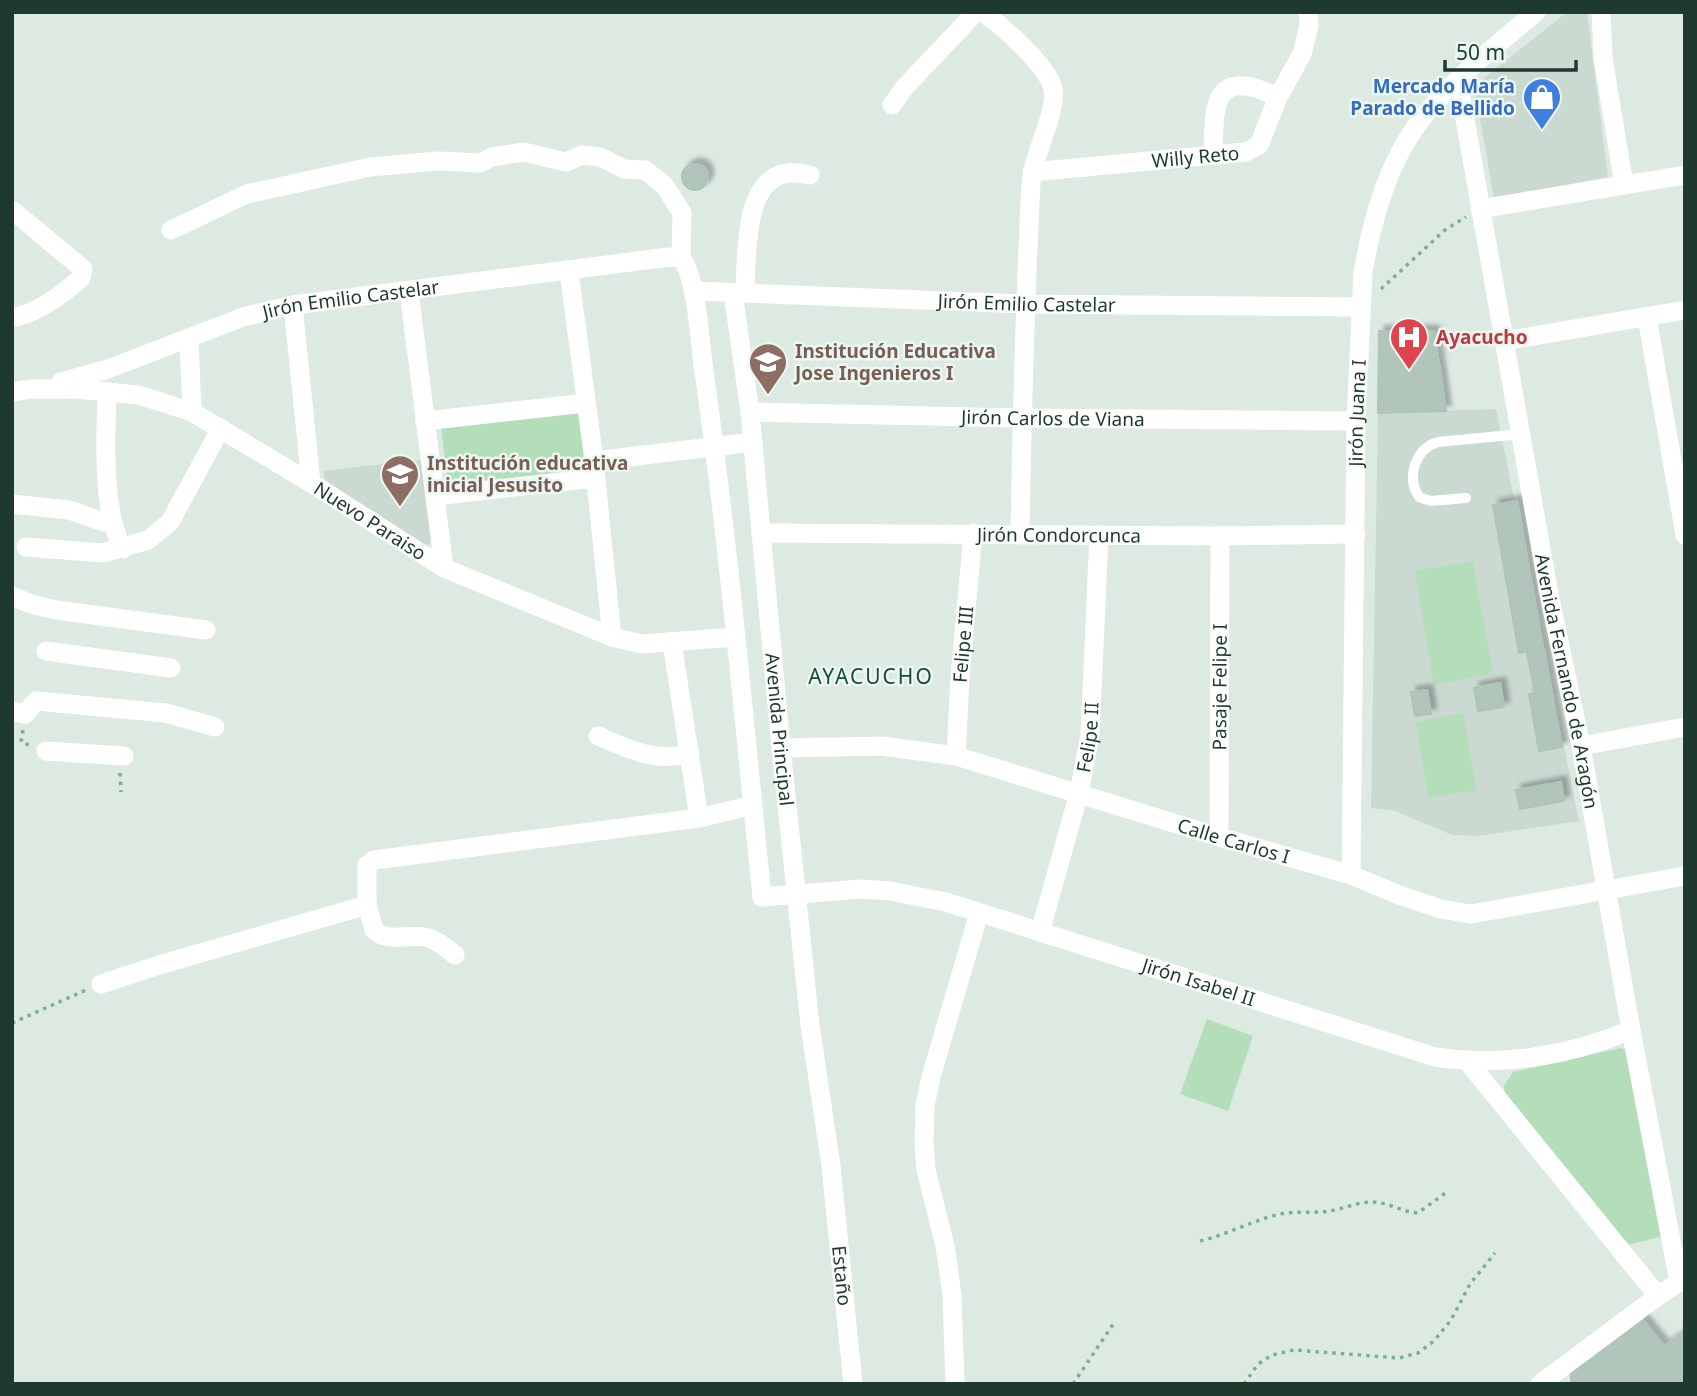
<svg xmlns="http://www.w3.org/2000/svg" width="1697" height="1396" font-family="'Noto Sans',sans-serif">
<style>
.built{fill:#cbdad1}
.green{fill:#b4ddba}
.building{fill:#b2c5bb;stroke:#afc4b9;stroke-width:2;filter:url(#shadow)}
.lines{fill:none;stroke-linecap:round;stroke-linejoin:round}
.path{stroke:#7baf99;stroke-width:3.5;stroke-dasharray:3.5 5;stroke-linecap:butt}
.service{stroke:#fff;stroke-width:10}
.minor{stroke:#fff;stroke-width:19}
.labels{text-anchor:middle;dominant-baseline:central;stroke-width:5;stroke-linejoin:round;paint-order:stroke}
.shop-label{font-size:19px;font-weight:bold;fill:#366cbe;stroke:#edf7f1;text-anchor:end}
.street-label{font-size:19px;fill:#1e3a2f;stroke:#edf7f1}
.health-label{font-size:19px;font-weight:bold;fill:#be3a42;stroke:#edf7f1;text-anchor:start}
.education-label{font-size:19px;font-weight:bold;fill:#785e54;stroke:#edf7f1;text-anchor:start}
.neighbourhood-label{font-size:21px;letter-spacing:2px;fill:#194c3a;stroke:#edf7f1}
</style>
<defs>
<filter id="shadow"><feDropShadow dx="5.5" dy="-5.5" stdDeviation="2" flood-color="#0004"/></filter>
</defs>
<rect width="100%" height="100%" fill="#ddeae2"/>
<!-- built -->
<path class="built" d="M1567,12H1587L1608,177L1494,198L1474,86Z
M1496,409L1579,821L1479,836L1452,835L1395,811L1371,808L1378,413Z
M426,459L437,535L427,546L326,481L323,471Z"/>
<!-- green -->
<path class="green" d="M585,411L589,471L448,487L441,425Z
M1473,561L1493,674L1434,684L1415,571Z
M1463,713L1476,790L1429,798L1415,722Z
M1207,1019L1253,1036L1228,1111L1180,1094Z
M1621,1048L1629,1051L1664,1236L1627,1245L1505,1095L1504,1086L1513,1072Z"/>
<!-- building -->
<path class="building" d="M682 177a13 13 0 1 1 26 0a13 13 0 1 1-26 0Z
M1379,331H1434L1446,411L1378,413Z
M1517,501L1543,648L1519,653L1493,505Z
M1544,650L1562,747L1539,751L1529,694L1535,693L1527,653Z
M1500,683L1504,707L1478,711L1474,688Z
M1427,690L1431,714L1415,716L1411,692Z
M1561,782L1564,801L1520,809L1516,790Z
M1641,1318L1664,1346L1685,1332V1384H1571V1372Z"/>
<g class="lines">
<!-- path -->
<path class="path" d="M1381,289L1445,230L1466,217
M23,730L21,742L32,746
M120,773L121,792
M12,1023L86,990
M1200,1241C1226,1235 1249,1222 1276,1215C1293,1210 1312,1214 1329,1211C1343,1209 1358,1202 1371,1202C1389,1202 1401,1212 1418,1213L1448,1191
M1073,1384L1114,1323
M1244,1384L1258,1364L1272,1355L1294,1350L1399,1358L1418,1353L1434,1341L1451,1320L1470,1284L1495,1253"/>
<!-- service -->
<path class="service" d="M1466,498L1431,501L1419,497C1406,477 1415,449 1438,442L1521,434"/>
<!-- minor -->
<g class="minor">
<path d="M983,12C1003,27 1043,62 1052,85C1060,108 1032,156 1031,183C1025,300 1022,417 1020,534"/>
<path d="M1601,12L1603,58L1624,185"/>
<path id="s1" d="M1458,80L1549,594L1581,746L1631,1030L1679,1282L1658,1296L1540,1384"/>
<path d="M892,105L904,88L976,12"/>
<path d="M1213,155C1214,103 1213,66 1278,97"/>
<path id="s2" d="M1032,172L1246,152L1259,145L1278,97L1302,54L1309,26L1308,12"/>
<path d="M1480,209L1685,175"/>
<path d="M12,210L83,269L81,278C60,296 40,312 12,318"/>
<path d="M171,230L247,194L370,167L438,161L480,163L492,157L524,152L566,162L582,155L600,157L624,169L645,170L664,185L682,213L681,258"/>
<path id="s3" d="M681,258C697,277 700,345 704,372C729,546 744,722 762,897L860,889L890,891L946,902L1435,1057C1501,1067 1569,1056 1631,1030"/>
<path d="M569,271L594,461L612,637"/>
<path id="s4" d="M693,291L1025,304L1361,307"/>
<path d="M409,292L444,568"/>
<path id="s5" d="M733,293L750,412L781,748L810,1025L831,1166L853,1384"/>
<path d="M745,293C747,260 742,178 788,173C795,172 803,174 810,175"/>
<path d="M293,305L311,483"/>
<path d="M1647,317L1685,535"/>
<path d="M189,340L192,412"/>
<path d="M1504,341L1685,310"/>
<path id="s6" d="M61,382L108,369L243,317L293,305L669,257L681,258"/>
<path d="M107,391C106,436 101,509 123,549"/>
<path id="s7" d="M12,392L31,389H76L139,395L192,412L311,483L444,568L612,637L642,644L735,637"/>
<path id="s8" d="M750,412L1022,418L1356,421"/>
<path d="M425,421L586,403"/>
<path d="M594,461L753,442"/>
<path d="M435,496L595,478"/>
<path d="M12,504L69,510L113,525"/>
<path id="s9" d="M761,533L1220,536L1356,534"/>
<path d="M26,547L103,553L148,540L170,522L221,428"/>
<path d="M12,596L31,604L56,610L206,630"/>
<path d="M672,642L699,818"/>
<path d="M46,651L171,668"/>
<path d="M12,711L25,714L36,701L166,713L215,727"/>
<path d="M598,736C631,750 653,762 690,754"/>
<path d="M1581,746L1685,727"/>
<path id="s10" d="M781,748L882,746L956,756L1219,837L1351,875L1399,895L1441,909L1471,914L1685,876"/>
<path d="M46,751L124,756"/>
<path id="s11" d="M956,756L960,677L973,533"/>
<path id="s12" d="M1219,837L1220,536"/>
<path id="s13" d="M1351,875L1356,421L1363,272C1373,215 1390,154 1429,110C1461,73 1499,43 1536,12"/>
<path id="s14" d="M1040,932L1079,793L1090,735L1099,535"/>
<path d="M455,955C446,948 436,939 425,937C408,934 387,943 374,930L367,905V865L374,860L699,818L753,805"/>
<path d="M101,984L159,965L367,905"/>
<path d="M1468,1062L1658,1296"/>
<path d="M955,1384L952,1295L945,1246L926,1170L924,1142L925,1106L931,1077L979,913"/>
</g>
</g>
<!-- icons -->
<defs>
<symbol id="shop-pin" viewBox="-11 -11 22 30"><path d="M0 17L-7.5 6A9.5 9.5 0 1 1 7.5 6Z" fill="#3f7fe0" stroke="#edf7f1"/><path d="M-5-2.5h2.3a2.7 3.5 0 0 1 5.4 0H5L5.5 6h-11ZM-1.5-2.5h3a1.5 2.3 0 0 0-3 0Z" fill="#fff"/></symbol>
<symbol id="hospital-pin" viewBox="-11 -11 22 30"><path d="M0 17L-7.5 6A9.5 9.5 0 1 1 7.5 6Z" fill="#e0444e" stroke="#edf7f1"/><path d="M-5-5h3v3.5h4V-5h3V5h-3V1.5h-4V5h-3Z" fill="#fff"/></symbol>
<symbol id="school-pin" viewBox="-11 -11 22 30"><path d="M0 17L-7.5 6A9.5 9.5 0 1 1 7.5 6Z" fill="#8d6e63" stroke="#edf7f1"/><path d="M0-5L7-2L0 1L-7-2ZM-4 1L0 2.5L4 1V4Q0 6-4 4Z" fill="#fff"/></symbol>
</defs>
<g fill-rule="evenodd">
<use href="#shop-pin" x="1520" y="75" width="44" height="60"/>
<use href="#hospital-pin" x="1387" y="315" width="44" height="60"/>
<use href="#school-pin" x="746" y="340" width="44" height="60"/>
<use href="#school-pin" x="378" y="452" width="44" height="60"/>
</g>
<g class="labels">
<!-- shop labels -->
<g class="shop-label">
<text x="1515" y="86">Mercado María<tspan x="1515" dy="22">Parado de Bellido</tspan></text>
</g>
<!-- street labels -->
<g class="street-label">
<text stroke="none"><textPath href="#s2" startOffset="164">Willy Reto</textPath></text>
<text stroke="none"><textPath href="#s6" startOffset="303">Jirón Emilio Castelar</textPath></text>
<text stroke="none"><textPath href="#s4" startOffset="334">Jirón Emilio Castelar</textPath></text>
<text stroke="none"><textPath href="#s13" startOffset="462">Jirón Juana I</textPath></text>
<text stroke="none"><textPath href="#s8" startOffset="303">Jirón Carlos de Viana</textPath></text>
<text stroke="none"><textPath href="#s7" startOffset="392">Nuevo Paraiso</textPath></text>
<text stroke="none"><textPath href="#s9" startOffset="298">Jirón Condorcunca</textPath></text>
<text stroke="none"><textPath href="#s11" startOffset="112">Felipe III</textPath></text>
<text stroke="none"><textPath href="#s1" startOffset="611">Avenida Fernando de Aragón</textPath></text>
<text stroke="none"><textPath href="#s12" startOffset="150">Pasaje Felipe I</textPath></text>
<text stroke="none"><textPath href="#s5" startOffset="439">Avenida Principal</textPath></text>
<text stroke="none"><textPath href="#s14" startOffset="201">Felipe II</textPath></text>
<text stroke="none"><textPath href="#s10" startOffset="466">Calle Carlos I</textPath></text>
<text stroke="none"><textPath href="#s3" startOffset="1096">Jirón Isabel II</textPath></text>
<text stroke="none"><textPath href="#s5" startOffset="989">Estaño</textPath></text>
</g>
<!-- health labels -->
<g class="health-label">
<text x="1436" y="337">Ayacucho</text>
</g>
<!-- education labels -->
<g class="education-label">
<text x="795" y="351">Institución Educativa<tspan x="795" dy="22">Jose Ingenieros I</tspan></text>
<text x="427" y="463">Institución educativa<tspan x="427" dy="22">inicial Jesusito</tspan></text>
</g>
<!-- neighbourhood labels -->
<g class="neighbourhood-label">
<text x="871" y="676">AYACUCHO</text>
</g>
</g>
<!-- border -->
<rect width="1697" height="1396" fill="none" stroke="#1e3a2f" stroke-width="28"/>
<!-- scale -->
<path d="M1445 60v10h131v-10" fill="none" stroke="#1e3a2f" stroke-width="3.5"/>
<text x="1456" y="60" font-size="21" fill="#1e3a2f" stroke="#edf7f1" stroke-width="5" paint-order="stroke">50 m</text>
</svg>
